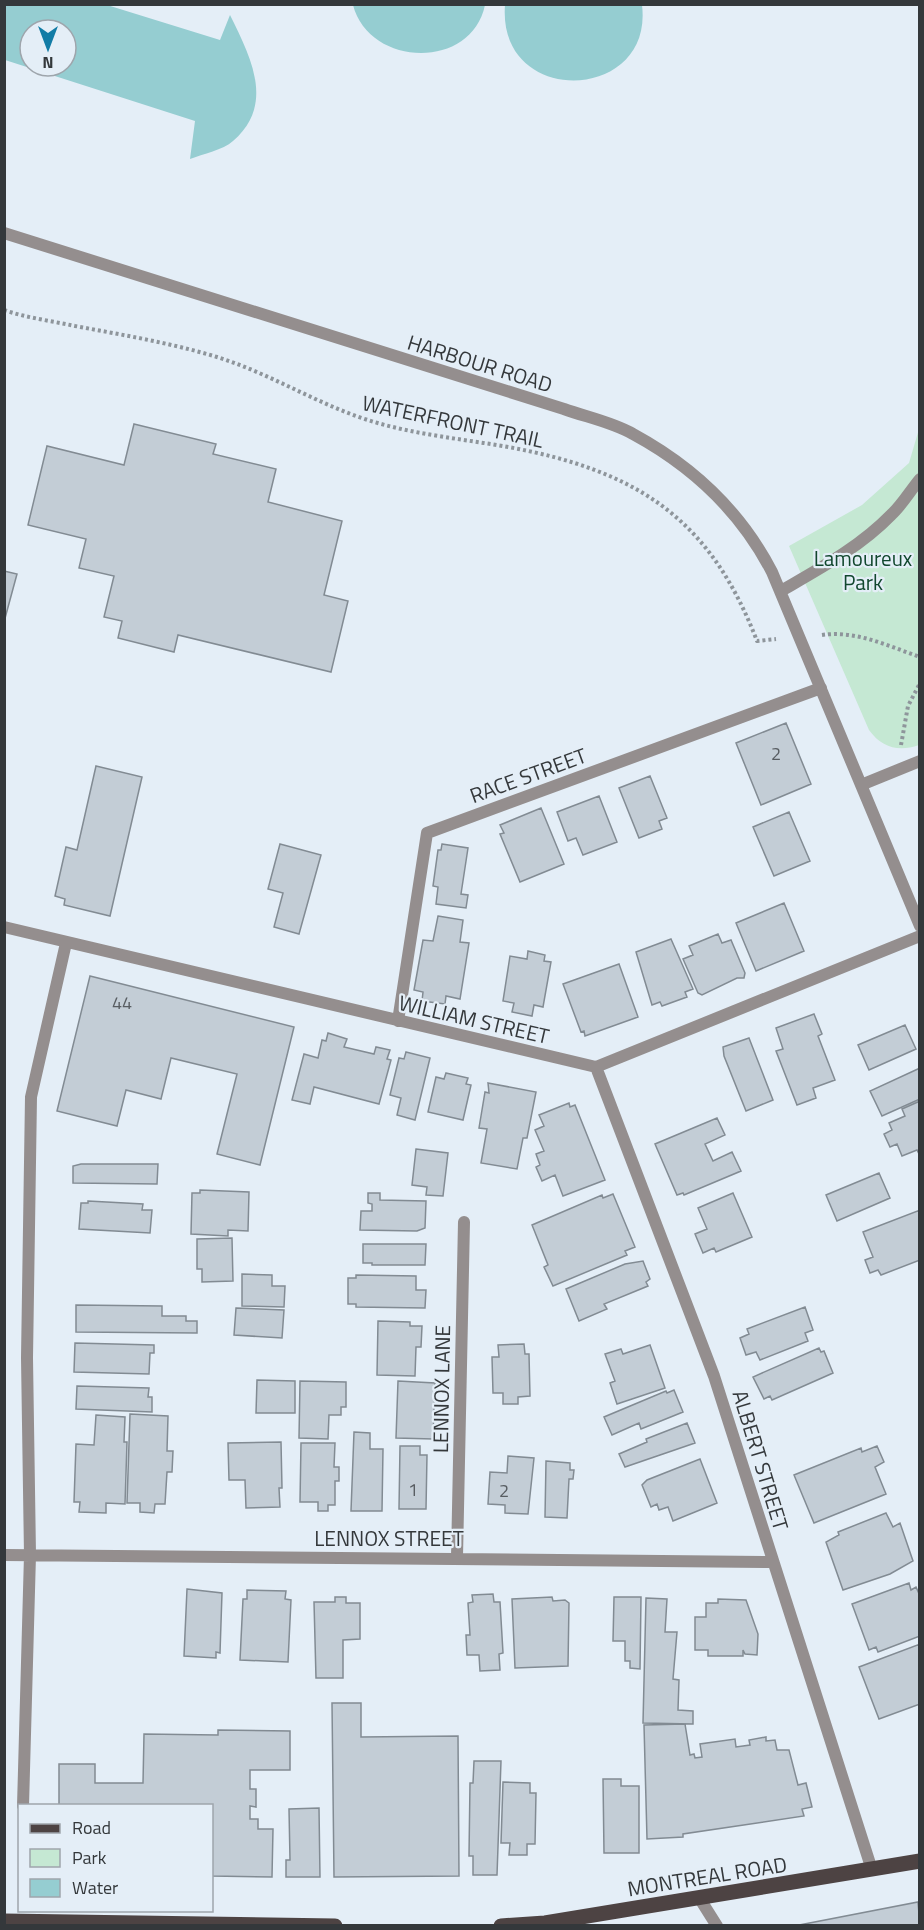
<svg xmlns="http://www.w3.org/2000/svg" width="924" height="1930" font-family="'Titillium Web',sans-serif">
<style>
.green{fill:#c5e8d3}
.water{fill:#95cdd1;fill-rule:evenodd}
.building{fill:#c3cdd6;stroke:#828b93;stroke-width:1.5}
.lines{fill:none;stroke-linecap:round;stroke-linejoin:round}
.path{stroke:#8e959b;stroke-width:4;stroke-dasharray:3 3;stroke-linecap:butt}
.street{stroke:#948e8e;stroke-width:12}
.primary{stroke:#4d4343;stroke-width:15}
.labels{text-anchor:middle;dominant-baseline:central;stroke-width:4.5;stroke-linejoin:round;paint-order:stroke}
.number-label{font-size:18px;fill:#585d62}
.street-label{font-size:21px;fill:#34383b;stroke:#e4eef7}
.park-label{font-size:21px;fill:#11472e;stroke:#e4eef7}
</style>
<rect width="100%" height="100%" fill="#e4eef7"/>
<!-- green -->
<path class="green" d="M919,429V745C899,752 882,748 869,730L789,546L862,505L909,463Z"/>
<!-- water -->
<path class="water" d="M5,4L107,5L220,40L230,15C250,56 276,104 233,141C223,150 203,154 190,159L195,121L5,60ZM30,30H66V66H30Z
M353,5V4L485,5C471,71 369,67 353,5Z
M505,5H642C654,103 497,108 505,5Z"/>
<!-- building -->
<path class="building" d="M134,424L216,444L213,454L276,469L268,502L342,521L324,595L348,601L331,672L178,635L174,652L118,638L122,621L104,617L114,576L79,568L86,539L28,525L47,446L124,465Z
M4,571L17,574L4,622Z
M786,723L811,784L761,805L736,743Z
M96,766L142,777L110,916L64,905L65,899L55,896L66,847L77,850Z
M650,776L667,818L659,821L662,829L639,838L619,788Z
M599,796L617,842L583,855L576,838L568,841L557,812Z
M541,808L564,864L520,882L500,834L504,833L500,825Z
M789,812L810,861L774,876L753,827Z
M280,844L321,855L299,934L274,927L283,893L268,889Z
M442,844L468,848L461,894L468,895L466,908L436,904L438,887L433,886L438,850H441Z
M784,903L804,951L756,971L736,923Z
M438,916L463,920L460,942L469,943L460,999L446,996L445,1004L422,1001L423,992L414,990L423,940L433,941Z
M718,934L722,943L731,940L745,973L744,978H737L702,995L698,993L683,959L693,955L689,946Z
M671,939L693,989L685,992L687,997L662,1006L660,1002L652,1005L636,952Z
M528,951L545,955L544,961L551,962L543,1007L534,1005L532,1016L512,1012L514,1003L503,1001L510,956L527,959Z
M619,964L638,1017L585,1036L584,1031L581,1032L563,984Z
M90,976L294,1027L260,1165L217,1154L237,1074L171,1058L161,1099L126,1090L117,1126L57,1111Z
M814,1014L822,1034L818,1036L835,1080L813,1088L816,1098L797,1105L776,1051L783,1049L776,1028Z
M905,1025L916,1049L869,1070L858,1045Z
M328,1033L347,1039L344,1047L374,1054L376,1047L390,1050L387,1059L391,1060L379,1104L314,1087L310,1104L292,1100L304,1054L318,1058L322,1040L326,1041Z
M749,1038L773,1100L746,1111L724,1056L723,1047Z
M406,1052L430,1058L415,1120L397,1115L401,1098L390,1095L399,1058L404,1059Z
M920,1068V1099L882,1116L870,1091Z
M446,1073L468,1078L466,1084L471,1085L463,1120L428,1112L436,1077L444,1079Z
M488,1083L536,1092L527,1138H523L517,1169L481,1163L487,1129L479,1128L485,1092L489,1093Z
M920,1101V1156L917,1150L902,1156L897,1144L890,1147L884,1134L892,1130L889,1123L905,1116L902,1109Z
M569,1103L570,1107L575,1105L605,1180L563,1196L555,1175L542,1181L536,1167L540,1165L536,1154L544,1151L535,1130L544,1126L539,1115Z
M717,1118L725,1135L705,1144L713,1161L732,1152L741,1171L684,1195L683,1193L677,1195L655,1144Z
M416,1149L448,1153L443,1196L426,1195L427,1187L412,1185Z
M81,1164H158L157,1184L73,1183V1166Z
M879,1173L890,1198L837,1221L826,1195Z
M200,1190L249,1192L248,1231L228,1230V1236L191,1234L192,1193H200Z
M368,1193H380V1200L426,1201L425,1228L417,1231L360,1230L361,1211H372V1204L368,1203Z
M733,1193L752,1237L716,1252L714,1248L703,1253L695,1234L707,1229L698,1208Z
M613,1194L635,1247L625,1251L627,1255L553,1286L544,1267L548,1265L532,1225L602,1195L603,1198Z
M88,1201L143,1204L142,1210H152L150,1233L79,1229L81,1203H88Z
M920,1210V1260L881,1275L878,1270L870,1273L865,1260L873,1257L863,1232Z
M232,1238L233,1281L202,1282V1269H197V1239Z
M363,1244H426L425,1265H372V1263H363Z
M643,1261L650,1279L646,1282L648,1286L604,1304L607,1309L579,1321L566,1289L625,1264Z
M242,1274L272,1275V1286H285L284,1307L242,1306Z
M356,1275L416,1276V1290H426L425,1308L356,1307V1304H348V1278H356Z
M76,1305L162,1306V1316H186V1321H197V1333L76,1332Z
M805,1307L813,1330L805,1333L808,1341L760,1360L756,1352L746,1355L740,1338L749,1334L747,1329Z
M236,1308L284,1310L282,1338L234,1335Z
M378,1321L410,1322V1326H422L421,1347H416L415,1376L377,1375Z
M75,1343L154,1345V1353H150L149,1374L74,1372Z
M524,1344L525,1354H529L530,1396L518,1397V1404H503V1393H493L492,1357H499L498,1345Z
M650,1345L665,1388L617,1404L610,1383L615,1381L605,1354L621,1349L623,1354Z
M819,1348L821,1352L824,1351L833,1373L772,1400L770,1396L764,1399L753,1377Z
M257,1380L295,1381V1413H256Z
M300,1381L346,1382V1407H341V1415H329L328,1439L299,1438Z
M398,1381L435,1383L433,1439L396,1438Z
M77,1386L149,1388L148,1397H152V1412L76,1409Z
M674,1390L683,1412L641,1429L639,1423L612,1435L604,1417L666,1391L667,1393Z
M130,1414L168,1416L167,1451H173L172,1472H167L165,1504H155L154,1513L140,1512V1503H127Z
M96,1415L125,1417L124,1442H127L125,1504L106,1503V1513L79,1512L80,1502H74L76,1444L94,1445Z
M687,1423L695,1443L625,1467L619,1454L647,1442L646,1439Z
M354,1432L370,1433V1449H383L382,1511H351Z
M281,1442L282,1488H279L280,1507L246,1508L245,1480H229L228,1443Z
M301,1443H335L334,1467H339V1481H335V1505H328V1511H318V1502H300Z
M400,1446H420V1455H427L426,1509H399Z
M877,1446L884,1462L875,1467L886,1494L814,1523L794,1475L861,1448L862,1452Z
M508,1456L534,1458L528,1514L505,1513V1505L488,1504L490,1472L507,1473Z
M700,1459L717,1503L673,1521L668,1507L659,1510L657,1504L651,1507L642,1485L647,1480Z
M546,1461L570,1463V1470H574L573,1479H569L567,1518L545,1517Z
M886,1513L893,1527L900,1523L913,1561L890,1574L843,1590L826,1542L839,1535L838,1532Z
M909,1583L911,1590L916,1587L920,1596V1636L878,1652L876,1647L869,1650L852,1604Z
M187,1589L222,1593L220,1653L216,1652V1658L184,1656Z
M247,1590L286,1591L285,1599L291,1600L288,1662L240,1660L243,1599H247Z
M493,1594L494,1602H500L503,1653L499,1654L500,1670L480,1671L479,1655H467L466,1635H470L468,1603L473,1602L472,1595Z
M335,1597H346V1603H360V1639L343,1640V1678H316L314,1602H335Z
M552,1597L553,1601L565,1600L569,1603L568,1666L515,1668L512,1599Z
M614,1597H641L640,1669L630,1668V1661H625V1641H613Z
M646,1598L667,1599L665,1632H677L673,1679L679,1680L678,1710L693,1711V1724L643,1723Z
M718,1599L746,1600L758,1634L757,1655L745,1654L743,1650V1656H708V1650H695V1617H706V1603H718Z
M920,1644V1704L879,1719L859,1667Z
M332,1703H361V1737L458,1736L459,1876L334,1877Z
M685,1724L690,1755L694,1754L695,1758L702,1757L700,1744L735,1739L736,1747L750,1745L749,1740L766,1737V1741L775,1740L777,1750H789L798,1785L806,1783L812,1807L802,1809L804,1816L683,1834V1837L647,1839L644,1725Z
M218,1730L290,1731V1770H250V1789H256V1807L250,1806V1819H258V1829H273L272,1877L212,1876V1806H59V1764H95V1783H143L144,1734L218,1735Z
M474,1761H501L497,1875H473V1856H469L470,1783H473Z
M603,1779H621V1786H639V1853H604Z
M503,1782L530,1783V1793H536L535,1844H527V1855H509L510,1843H501Z
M319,1808L320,1877H286V1860H290L289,1809Z
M918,1902L920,1926H794Z"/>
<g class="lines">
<!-- path -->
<path class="path" d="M4,310C27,318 52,321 75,326C123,335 171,343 217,357C275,375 326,410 385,425C434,438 484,441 533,452C650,478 714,529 757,641L776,639
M822,635C856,630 888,646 920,657
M901,745L908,706L920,683"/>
<!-- street -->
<path class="street" d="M4,233L564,409C586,417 612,422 633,434C692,466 741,512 772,572L920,926
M781,591C819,569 860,547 891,515C902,505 910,491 920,479
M861,785L920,761
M4,927L596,1067L920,936
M398,1021L427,833L821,688
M596,1067L714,1376L872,1870
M4,1555L772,1562
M457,1557L464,1222
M23,1806L30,1555L27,1358L31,1097L66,943
M700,1899L717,1926"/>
<!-- primary -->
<path class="primary" d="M4,1921L335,1926
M501,1926L545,1923L920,1861"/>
</g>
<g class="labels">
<!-- number labels -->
<g class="number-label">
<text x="776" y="753">2</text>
<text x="122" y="1002">44</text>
<text x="413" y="1489">1</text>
<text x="504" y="1490">2</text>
</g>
<!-- street labels -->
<g class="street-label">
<text transform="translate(480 363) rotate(17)">HARBOUR ROAD</text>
<text transform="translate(453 421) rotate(12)">WATERFRONT TRAIL</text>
<text transform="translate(528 775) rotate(-20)">RACE STREET</text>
<text transform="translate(474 1019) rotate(13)">WILLIAM STREET</text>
<text transform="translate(441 1389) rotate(-89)">LENNOX LANE</text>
<text transform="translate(761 1460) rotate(73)">ALBERT STREET</text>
<text x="389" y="1538">LENNOX STREET</text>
<text transform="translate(707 1876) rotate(-9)">MONTREAL ROAD</text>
</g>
<!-- park labels -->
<g class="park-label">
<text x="863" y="558">Lamoureux<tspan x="863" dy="24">Park</tspan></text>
</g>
</g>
<!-- border -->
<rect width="924" height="1930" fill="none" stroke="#34383b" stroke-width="12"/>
<!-- legend -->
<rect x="18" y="1804" width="195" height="108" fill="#e4eef7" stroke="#9ea5ac" stroke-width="1.5"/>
<rect x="30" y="1824" width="30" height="9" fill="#4d4343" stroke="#9ea5ac" stroke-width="1.5"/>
<text x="72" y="1834" font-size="18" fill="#34383b">Road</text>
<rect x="30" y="1849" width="30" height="18" fill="#c5e8d3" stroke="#9ea5ac" stroke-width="1.5"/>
<text x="72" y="1864" font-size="18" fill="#34383b">Park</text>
<rect x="30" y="1879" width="30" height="18" fill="#95cdd1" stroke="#9ea5ac" stroke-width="1.5"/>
<text x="72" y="1894" font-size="18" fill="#34383b">Water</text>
<!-- north arrow -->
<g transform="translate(48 48) rotate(180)"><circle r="28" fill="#e4eef7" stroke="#9ea5ac" stroke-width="1.5"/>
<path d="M0-4.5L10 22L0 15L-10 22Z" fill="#127ca6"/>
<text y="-9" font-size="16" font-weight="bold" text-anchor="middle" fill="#34383b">N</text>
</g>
</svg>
